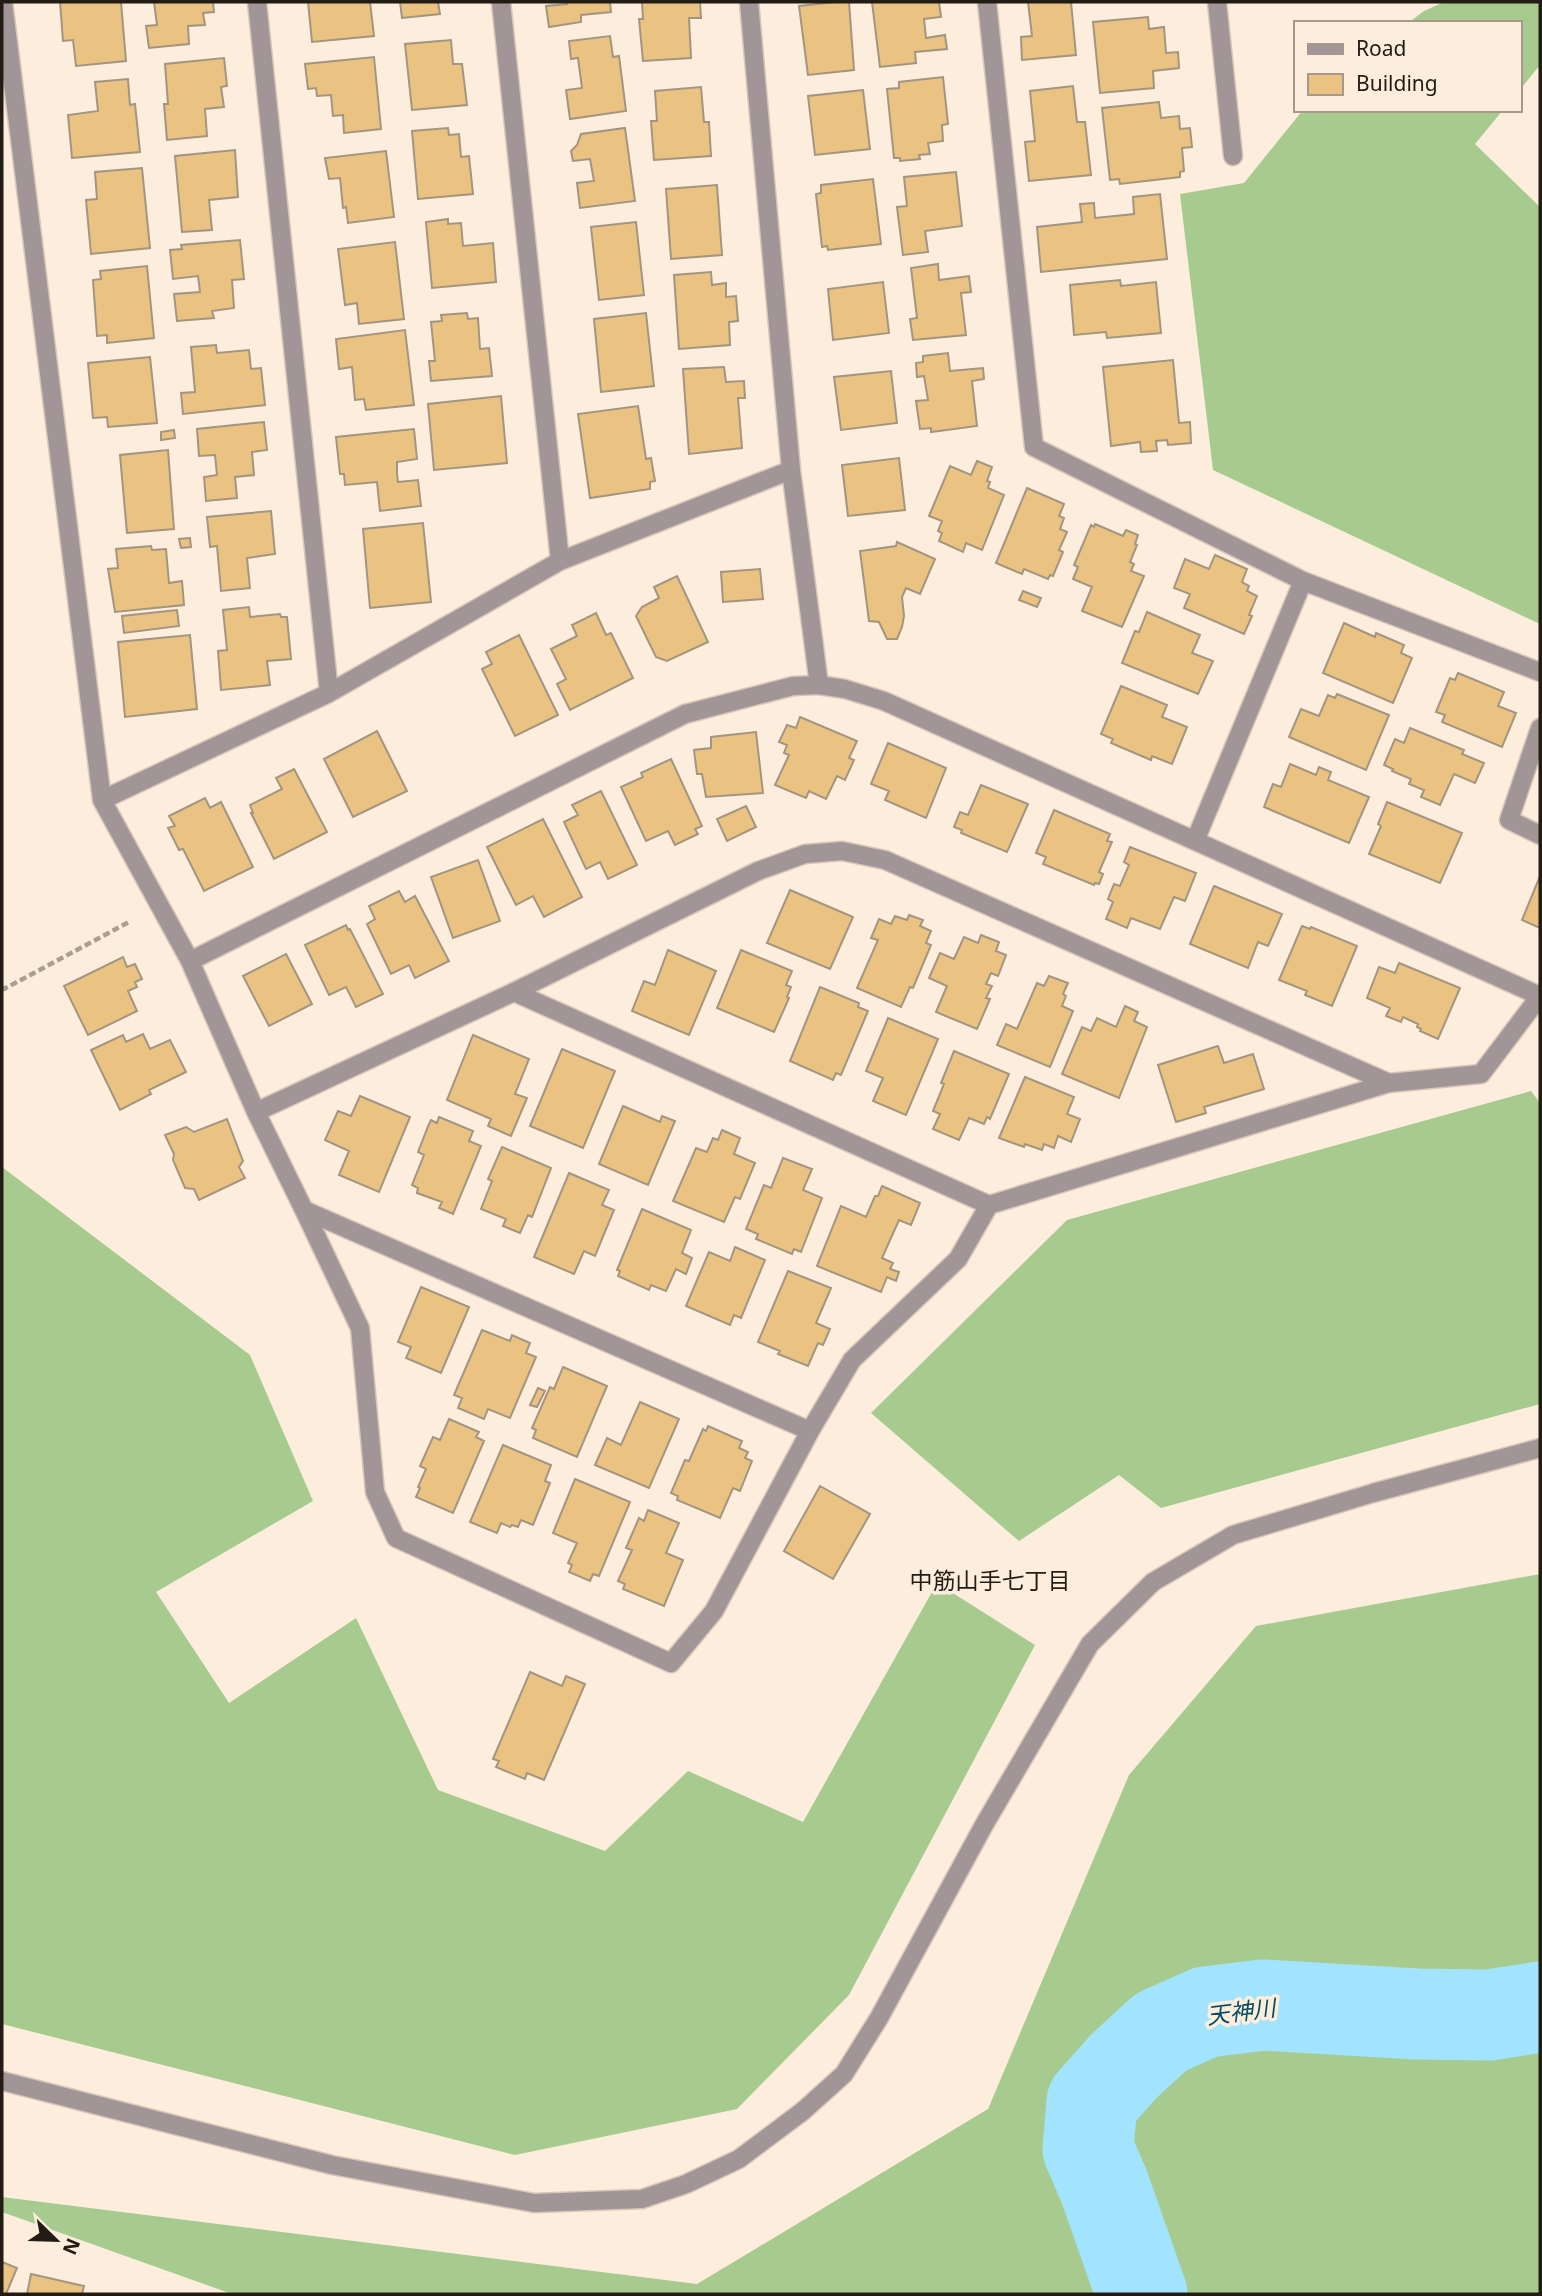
<svg xmlns="http://www.w3.org/2000/svg" width="1542" height="2296" font-family="'Noto Sans','Noto Sans JP',sans-serif">
<style>
.forest{fill:#a7cb8e}
.lines{fill:none;stroke-linecap:round;stroke-linejoin:round}
.river{stroke:#a2e3fd;stroke-width:91}
.building{fill:#eac383;stroke:#a3957f;stroke-width:2}
.minor-casing{stroke:#d6c7b8;stroke-width:21}
.path{stroke:#ab9e91;stroke-width:4.5;stroke-dasharray:7 3.5;stroke-linecap:butt}
.minor{stroke:#a29597;stroke-width:18}
.labels{text-anchor:middle;dominant-baseline:central;stroke-width:7;stroke-linejoin:round;paint-order:stroke}
.neighbourhood-label{font-size:23px;fill:#231c14;stroke:#fdeddc}
.water-label{font-size:23px;font-style:italic;fill:#034e64;stroke:#fdeddc}
</style>
<rect width="100%" height="100%" fill="#fdeddc"/>
<!-- forest -->
<path class="forest" d="M1444,2H1540V65L1519,91V23H1408L1424,11Z
M1303,110H1503L1475,144L1540,207V624L1213,470L1180,194L1244,183Z
M1531,1091L1540,1103V1404L1161,1508L1119,1475L1019,1541L871,1413L1067,1220Z
M2,1167L250,1355L313,1501L156,1592L229,1703L356,1618L438,1790L605,1851L688,1771L803,1822L937,1583L1035,1645L849,1995L737,2109L515,2155L2,2024Z
M1540,1574V2294H232L2,2212V2197L697,2284L988,2109L1129,1775L1256,1626Z"/>
<g class="lines">
<!-- river -->
<path class="river" d="M1142,2294L1104,2186L1088,2149L1092,2102L1124,2066L1161,2032L1206,2012L1263,2005L1417,2014L1489,2015L1540,2007"/>
</g>
<!-- building -->
<path class="building" d="M60,2H121L126,61L76,66L73,40L63,41Z
M154,2H213L214,12L203,13L205,25L188,26L189,44L149,48L146,26L157,25Z
M308,2H370L374,36L312,42Z
M400,2H438L440,14L402,18Z
M567,2H610L611,12L581,15V22L549,27L546,6L567,4Z
M642,2H700L701,18H689L691,58L643,61L639,19H643Z
M836,2H849L854,70L808,75L799,6Z
M872,2H939L941,17L924,19L926,38L945,35L947,49L915,52L916,63L880,67Z
M1028,2H1071L1076,55L1022,60L1021,37L1032,36Z
M1148,17L1149,29L1164,27L1166,53L1178,52L1179,68L1153,71L1154,88L1100,93L1093,22Z
M610,36L613,57L619,56L626,111L570,119L566,90L582,88L578,58L571,59L569,41Z
M451,40L453,64H462L467,105L412,110L405,44Z
M374,57L381,129L344,133L343,115L333,116L331,95L317,96L316,88L308,89L305,64Z
M224,58L227,86L221,87L224,107L205,109L207,136L167,140L164,104H168L165,64Z
M943,77L948,124L942,125L943,141L928,143L930,154L919,155L920,159L900,161V158H894L887,89L899,88V82Z
M128,79L130,105L135,104L140,152L72,158L68,115L98,111L95,82Z
M1073,86L1077,122H1085L1091,175L1029,181L1025,142L1035,141L1030,91Z
M701,87L704,122H709L711,156L654,160L651,121H657L655,91Z
M863,90L870,149L815,155L808,96Z
M1159,102L1161,118L1179,116L1180,129L1190,128L1192,147L1182,148L1184,171L1180,172V177L1120,184L1119,179L1110,180L1102,108Z
M448,128L449,135L459,134L461,157L469,156L473,194L418,199L412,131Z
M625,128L635,201L580,208L577,183L594,181L590,159L573,161L571,151L577,145L581,134Z
M235,150L238,197L209,200L212,230L182,232L175,156Z
M386,151L394,217L348,223L346,207L343,208L340,178L329,179L325,158Z
M142,168L150,248L91,254L86,200L97,199L95,172Z
M956,172L962,226L925,231L928,252L903,255L897,207L907,206L904,177Z
M873,179L881,244L828,250L827,246L822,247L816,194L821,193V185Z
M717,185L722,255L671,259L666,189Z
M1160,194L1167,259L1041,272L1037,227L1082,222L1080,204L1094,203L1095,218L1134,214L1133,197Z
M448,219V224L461,223L463,246L493,243L496,282L432,288L426,222Z
M636,222L644,295L599,300L591,227Z
M240,240L244,279L232,280L234,308L212,311L214,318L177,321L174,294L200,292L198,276L173,279L170,250L182,249L181,245Z
M395,242L404,319L359,324L357,303L345,305L338,249Z
M938,264L939,280L969,276L971,292L961,293L966,335L913,340L910,319L917,318L911,268Z
M147,266L154,338L107,343V335L97,336L93,280L101,279L100,271Z
M711,272L712,285L726,283V297L736,296L738,321L729,322L730,345L679,349L674,275Z
M1120,280L1121,286L1156,282L1161,333L1107,338L1106,332L1074,335L1070,285Z
M883,282L889,333L833,340L828,289Z
M467,313L468,319L478,318L480,349L489,348L492,376L431,381L429,361H435L431,322L442,321L441,315Z
M646,313L654,386L601,392L594,319Z
M405,330L414,405L366,410L364,399L355,400L352,367L339,369L336,339Z
M216,345L217,353L249,350L251,369L261,368L265,405L183,414L181,393L195,392L191,347Z
M948,353L950,371L983,368L984,379L972,381L977,426L931,432V428L920,429L916,401L928,400L924,376L917,377L916,363L923,362V356Z
M150,357L157,423L108,427L107,417L93,418L88,363Z
M1173,360L1179,423L1190,422L1191,443L1168,445L1167,440L1156,441L1157,451L1141,452L1140,442L1111,446L1103,367Z
M724,367L726,382L744,381L745,398H738L742,448L689,454L683,369Z
M891,371L897,423L841,430L834,377Z
M501,396L507,463L434,470L428,404Z
M638,406L646,459L651,458L655,481L650,482V489L590,498L578,414Z
M264,422L267,450L252,452L254,475L235,477L237,498L206,501L204,477L217,475L215,455L199,456L197,429Z
M414,429L417,459L397,462V473L398,482L418,480L421,506L380,511L377,482L345,485L344,474H340L336,437Z
M174,430L175,438L161,440V432Z
M168,450L174,529L127,533L120,455Z
M899,458L905,510L848,516L842,465Z
M977,461L992,467L987,481L990,482L988,488L1004,495L982,550L966,543L963,552L939,541L942,533L938,531L942,521L929,516L950,466L971,475Z
M1027,488L1064,504L1059,516L1064,518L1060,529L1067,532L1059,550L1063,552L1053,576L1050,575L1048,579L1024,569L1022,574L996,563Z
M271,511L275,554L247,558L250,588L221,591L217,546L210,547L207,517Z
M423,523L431,602L370,608L363,529Z
M1095,524L1123,536L1126,530L1138,535L1135,544L1137,545L1130,562L1134,564L1131,571L1144,576L1122,627L1082,611L1092,587L1073,579L1078,567L1074,565L1091,525L1094,527Z
M190,538L191,547L181,548L179,539Z
M897,542L935,559L920,594L906,588L902,597L904,616L902,627L897,639H887L879,622L869,621L860,551L896,546Z
M151,546L152,550L166,549L169,583L182,581L184,605L115,612L108,569L118,568L116,549Z
M1215,555L1247,569L1242,582L1249,586L1247,591L1257,596L1249,615L1252,616L1244,634L1184,608L1190,594L1174,588L1185,559L1209,569Z
M760,569L763,599L723,602L721,572Z
M677,576L708,642L667,661L656,657L636,616L642,607L659,598L654,587Z
M1023,591L1041,598L1037,607L1019,600Z
M249,607L250,617L280,614L281,617H287L291,659L267,661L270,685L221,690L218,651L227,650L223,610Z
M177,610L179,626L124,633L122,616Z
M1147,612L1200,635L1192,653L1213,661L1198,694L1122,663L1135,631L1139,632Z
M596,613L606,635L611,633L633,678L570,710L557,684L566,679L551,649L577,636L572,625Z
M1344,623L1375,637L1376,633L1404,645L1401,653L1412,658L1393,703L1323,673Z
M190,635L197,709L125,717L118,642Z
M519,635L558,715L515,736L482,669L492,664L486,652Z
M1458,673L1504,692L1498,706L1516,713L1502,747L1442,722L1445,715L1436,712L1450,678L1455,680Z
M1121,686L1167,705L1162,717L1187,727L1172,764L1152,756L1151,760L1111,743L1113,739L1101,734Z
M1337,694L1389,715L1366,770L1289,737L1301,709L1319,716L1328,695L1335,698Z
M800,717L857,741L849,758L854,760L845,780L837,776L826,799L809,791L806,798L775,785L789,755L784,753L787,745L779,742L787,725L796,728Z
M1410,728L1464,750L1462,754L1484,763L1475,783L1454,774L1440,805L1421,797L1424,790L1409,784L1411,779L1392,771L1393,769L1384,765L1395,739L1404,743Z
M377,731L407,791L353,817L324,759Z
M756,732L763,793L706,797L702,774H697L694,750L711,748V737Z
M888,743L946,768L926,818L885,800L889,791L871,784Z
M671,759L702,826L695,829L698,834L675,845L668,831L646,841L621,787L643,777L641,773Z
M1290,764L1316,775L1319,767L1331,772L1328,780L1369,797L1349,843L1264,807L1273,784L1281,787Z
M294,769L327,832L274,859L251,813H253L250,805L282,789L276,778Z
M981,785L1028,804L1007,852L961,833L962,830L954,827L960,812L968,815Z
M601,791L637,865L608,879L600,862L586,869L564,822L578,815L572,805Z
M205,798L210,808L221,802L253,867L204,891L183,849L179,850L168,828L175,826L169,816Z
M1387,802L1462,833L1440,883L1369,854L1381,826L1378,824Z
M746,806L756,827L727,841L717,819Z
M1054,810L1110,834L1107,841L1112,842L1099,872L1103,874L1099,884L1095,883L1094,885L1043,864L1046,857L1036,853Z
M543,819L582,897L544,917L533,896L516,905L487,847Z
M1130,847L1196,873L1185,901L1174,897L1160,929L1131,918L1127,928L1106,919L1113,902L1108,899L1114,884L1120,886L1129,865L1124,862Z
M478,860L500,921L453,938L431,877Z
M1540,876V928L1522,920Z
M1214,886L1282,914L1268,946L1258,942L1248,968L1190,944Z
M790,890L853,917L830,969L767,943Z
M399,891L405,902L415,896L449,961L415,978L409,965L391,974L367,924L375,919L369,906Z
M909,915L923,920L920,926L931,931L926,943L931,945L913,988L910,987L901,1007L857,988L878,940L871,938L879,919L891,924L895,916L907,920Z
M346,925L348,930L350,929L383,994L356,1007L346,987L329,995L305,945Z
M1302,926L1310,929L1311,927L1357,946L1332,1006L1305,995L1307,991L1279,980Z
M981,935L999,942L996,951L1006,955L998,976L991,973L986,984L992,986L986,998L990,999L977,1029L936,1012L947,986L929,978L940,953L954,959L964,937L978,943Z
M668,950L716,971L689,1035L632,1011L644,981L655,985Z
M741,950L792,971L786,985L791,987L787,997L789,998L774,1032L717,1008Z
M286,954L312,1004L269,1026L243,976Z
M123,957L127,967L135,964L142,979L135,982L137,987L128,991L137,1011L88,1035L64,986Z
M1399,963L1460,988L1438,1039L1420,1031L1421,1029L1417,1027L1418,1024L1403,1017L1401,1022L1386,1016L1390,1008L1367,998L1379,967L1395,973Z
M1049,976L1068,983L1063,994L1066,996L1062,1006L1073,1011L1050,1067L997,1045L1006,1024L1017,1029L1037,983L1044,986Z
M820,987L859,1003L858,1007L868,1011L841,1075L836,1073L833,1080L790,1061Z
M1125,1006L1138,1012L1134,1021L1147,1027L1119,1098L1062,1074L1082,1027L1091,1031L1097,1018L1116,1027Z
M888,1018L938,1039L906,1115L873,1101L883,1078L866,1071Z
M143,1034L150,1049L170,1040L186,1072L149,1090L151,1094L120,1110L91,1050L123,1035L126,1042Z
M473,1035L529,1059L515,1094L527,1098L511,1136L488,1126L491,1119L447,1100Z
M1218,1046L1224,1063L1253,1054L1264,1089L1204,1107L1206,1113L1176,1122L1158,1065Z
M562,1049L615,1071L583,1148L530,1126Z
M954,1051L1009,1074L990,1119L987,1117L984,1124L969,1118L959,1140L933,1129L940,1114L933,1111L944,1084L941,1083Z
M1025,1077L1074,1097L1067,1114L1080,1119L1071,1142L1058,1136L1054,1148L1044,1144L1042,1150L1025,1144L1024,1147L999,1138Z
M360,1096L410,1117L379,1192L339,1175L349,1151L325,1140L338,1111L351,1116Z
M623,1106L660,1122L662,1116L675,1121L648,1185L599,1164Z
M439,1117L473,1131L469,1141L481,1146L453,1214L439,1208L442,1202L417,1193L418,1188L412,1185L424,1155L418,1152L429,1124L431,1120L437,1123Z
M227,1119L243,1161L239,1167L245,1178L199,1200L194,1189L185,1188L173,1160L174,1154L165,1135L186,1127L194,1132Z
M722,1130L740,1138L734,1154L755,1163L740,1199L735,1197L724,1222L673,1201L696,1148L707,1152L713,1138L718,1140Z
M502,1147L551,1168L532,1217L528,1215L520,1233L503,1226L506,1219L481,1209L492,1181L488,1179Z
M783,1158L812,1169L803,1190L822,1198L801,1252L794,1249L792,1254L756,1239L758,1234L746,1229L764,1185L771,1188Z
M569,1173L609,1190L602,1205L614,1210L595,1256L584,1251L574,1274L534,1257Z
M882,1186L920,1203L911,1225L899,1220L882,1258L893,1263L890,1269L899,1272L896,1281L887,1277L881,1292L817,1266L841,1206L866,1217L875,1196H878Z
M642,1209L691,1230L682,1253L692,1258L686,1274L676,1269L666,1291L651,1285L649,1290L618,1276L620,1271L617,1270Z
M735,1247L765,1260L741,1318L734,1315L730,1325L686,1306L709,1252L730,1261Z
M788,1271L831,1288L816,1323L830,1329L823,1345L818,1343L808,1366L778,1354L780,1351L758,1342Z
M421,1287L469,1307L441,1373L406,1358L411,1347L398,1342Z
M482,1330L510,1341L512,1335L530,1343L526,1353L536,1357L510,1418L488,1409L484,1419L458,1408L462,1398L454,1395Z
M563,1367L607,1386L577,1457L533,1438L536,1430L532,1428L550,1387L554,1389Z
M538,1388L545,1391L537,1407L530,1405Z
M640,1402L679,1419L649,1488L595,1465L607,1438L621,1445Z
M449,1419L479,1432L476,1437L484,1441L453,1513L416,1497L420,1488L418,1487L426,1469L420,1466L433,1437L440,1440Z
M708,1426L742,1441L739,1448L748,1452L745,1458L752,1461L740,1491L733,1488L720,1518L677,1500L678,1496L671,1493L685,1460L689,1461L703,1429L706,1431Z
M503,1445L551,1465L545,1481L550,1483L533,1525L521,1520L518,1527L512,1525L510,1527L501,1523L497,1533L470,1522Z
M575,1479L630,1502L599,1576L593,1574L590,1581L569,1572L572,1565L568,1563L577,1543L553,1533Z
M820,1486L870,1514L833,1579L784,1551Z
M648,1510L679,1523L666,1553L683,1560L664,1606L623,1589L625,1584L618,1581L632,1550L626,1548L639,1518L644,1521Z
M530,1672L562,1686L566,1676L585,1684L544,1780L527,1773L525,1779L496,1767L499,1761L493,1759Z
M2,2262L17,2268L6,2294H2Z
M31,2274L84,2286L82,2294H27Z"/>
<g class="lines">
<defs>
<path id="minor" d="M3,2L102,800L190,961
M257,2L329,693
M501,2L560,561L791,470
M749,2L791,470L819,685L793,686L685,714L190,961L256,1112L304,1210L810,1431
M987,2L1034,447L1303,581L1540,672
M1217,2L1233,156
M1540,728L1509,820L1540,835
M102,800L329,693L560,561
M1195,841L1303,581
M514,992L989,1205
M256,1112L514,992L758,871L805,854L842,851L885,860L1389,1083
M304,1210L360,1328L375,1492L396,1538L671,1663L714,1611L810,1431L852,1360L958,1259L989,1205L1389,1083L1481,1074L1540,996L884,701L845,689L819,685
M2,2081L332,2165L534,2203L642,2199L686,2184L739,2159L803,2111L844,2074L879,2018L984,1825L1090,1644L1153,1582L1233,1535L1373,1493L1540,1448"/>
</defs>
<!-- minor casing -->
<use href="#minor" class="minor-casing"/>
<!-- path -->
<path class="path" d="M2,987L4,989L129,922"/>
<!-- minor -->
<use href="#minor" class="minor"/>
</g>
<g class="labels">
<!-- neighbourhood labels -->
<g class="neighbourhood-label">
<text x="990" y="1580">中筋山手七丁目</text>
</g>
<!-- water labels -->
<g class="water-label">
<text transform="translate(1241 2011) rotate(-7)">天神川</text>
</g>
</g>
<!-- border -->
<rect width="1542" height="2296" fill="none" stroke="#231c14" stroke-width="7"/>
<!-- legend -->
<rect x="1294" y="21" width="228" height="91" fill="#fdeddc" stroke="#a6998c" stroke-width="2"/>
<rect x="1308" y="44" width="35" height="10" fill="#a29597" stroke="#a6998c" stroke-width="2"/>
<text x="1356" y="56" font-size="21" fill="#231c14">Road</text>
<rect x="1308" y="74" width="35" height="21" fill="#eac383" stroke="#a6998c" stroke-width="2"/>
<text x="1356" y="91" font-size="21" fill="#231c14">Building</text>
<!-- north arrow -->
<g transform="translate(56 2240) rotate(113)" stroke="#fdeddc" stroke-width="5" paint-order="stroke">
<path d="M0-5L12 26L0 18L-12 26Z" fill="#231c14"/>
<text y="-10" font-size="19" font-weight="bold" text-anchor="middle" fill="#231c14">N</text>
</g>
</svg>
